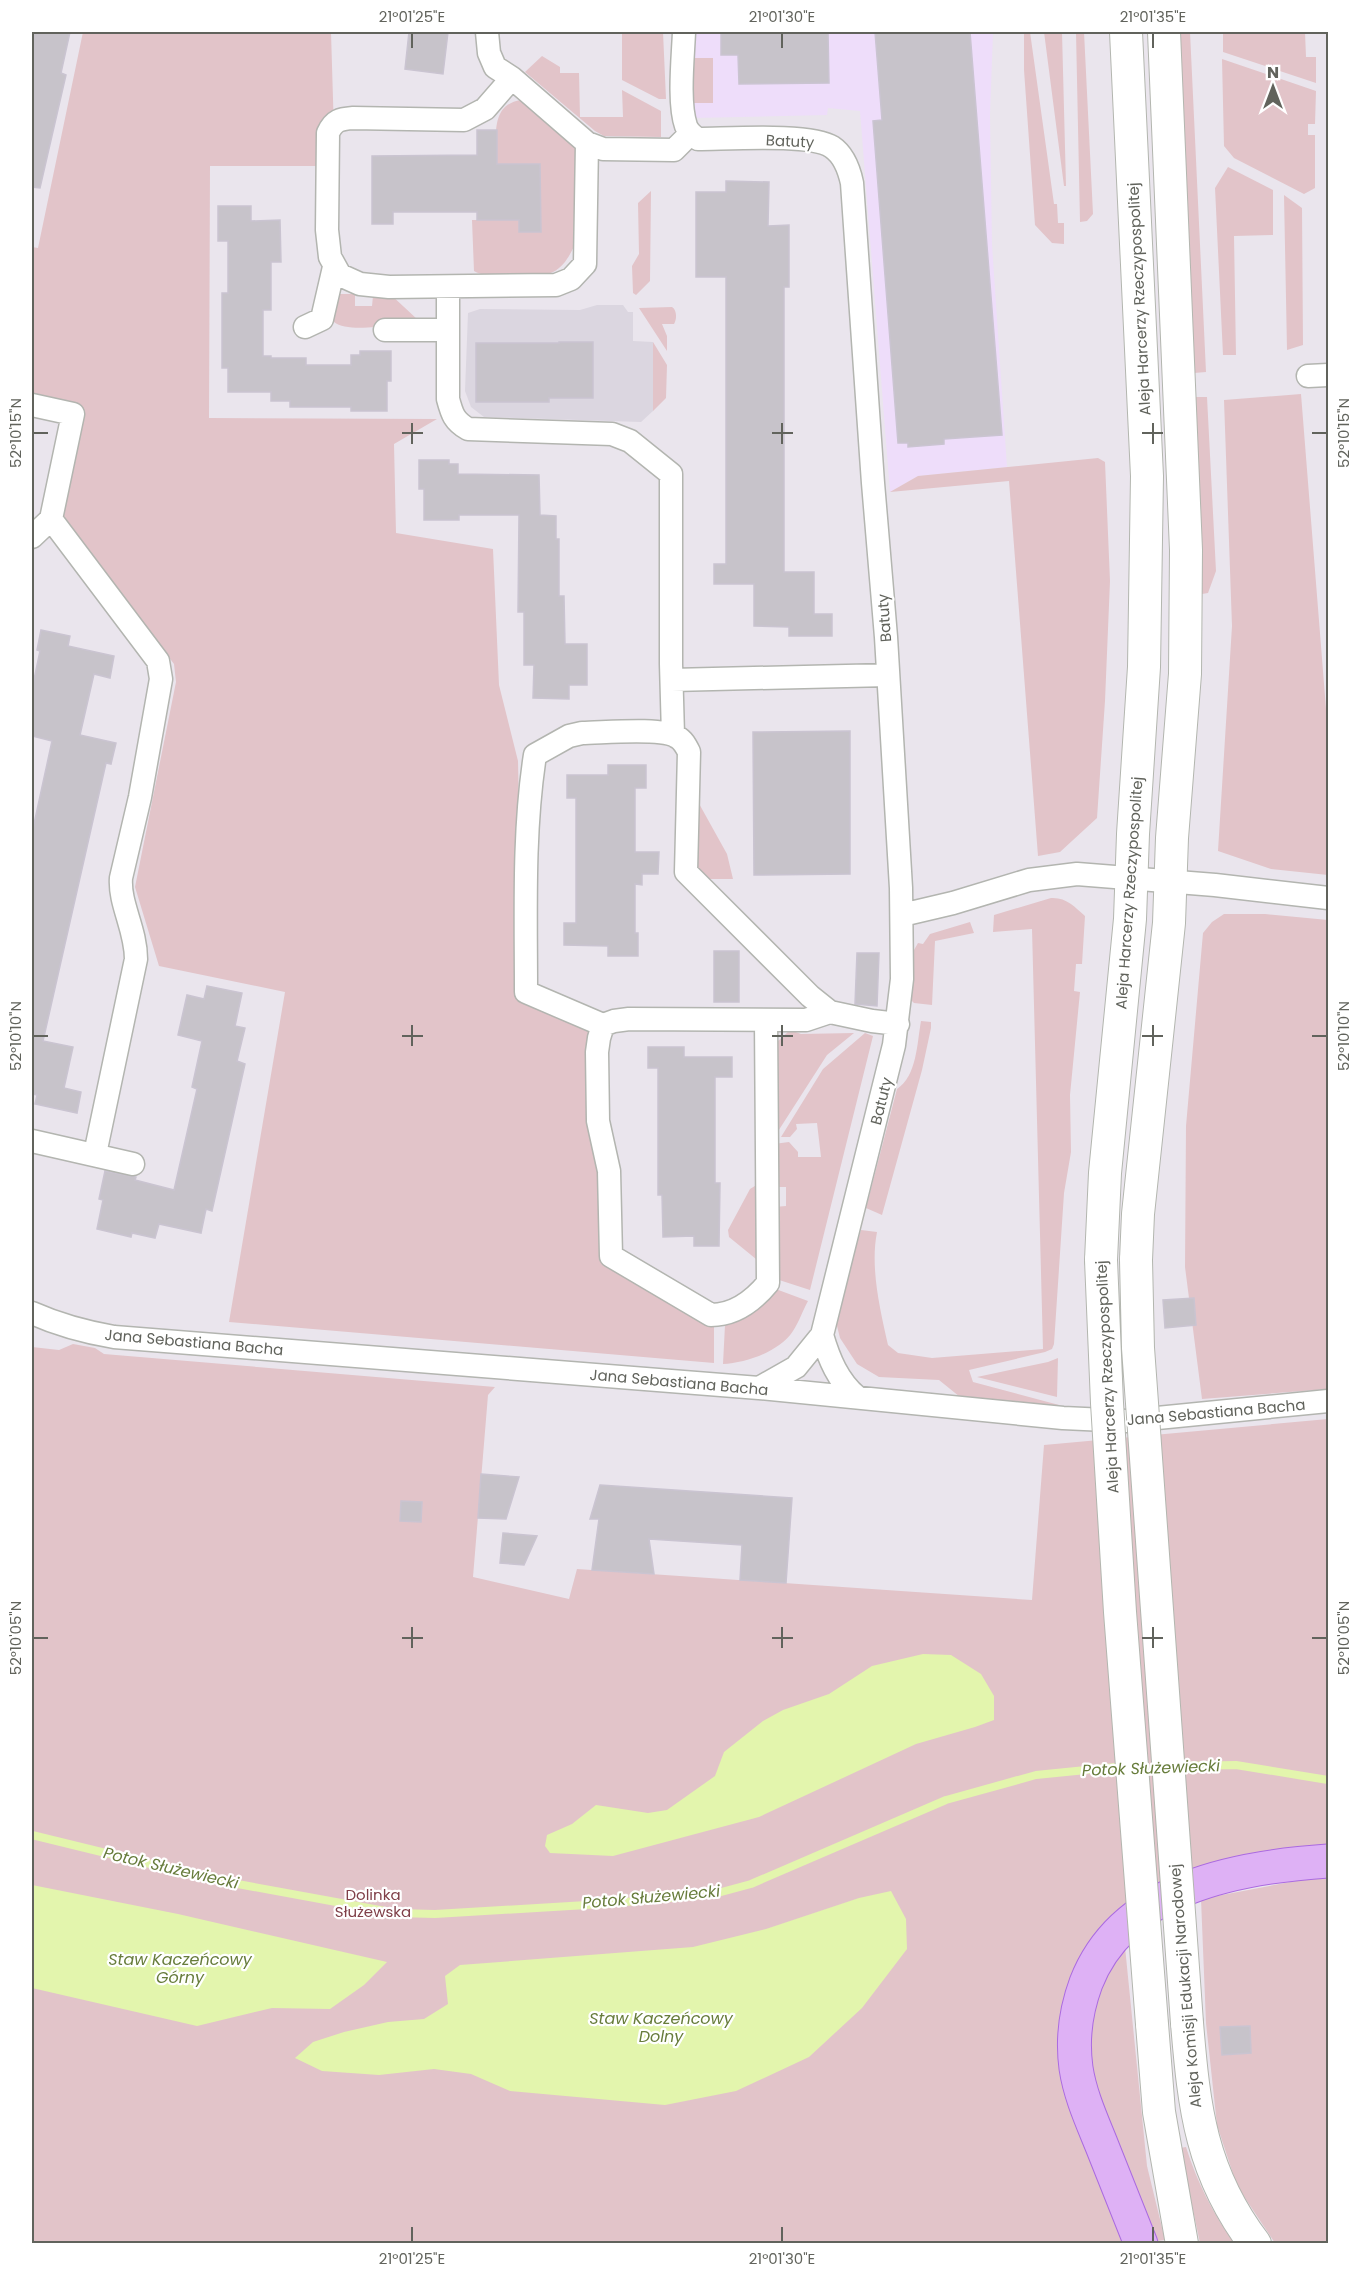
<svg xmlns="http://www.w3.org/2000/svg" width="1360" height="2275" font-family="Poppins,sans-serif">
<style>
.commercial{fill:#eeddfa}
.education{fill:#dbd6e0}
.green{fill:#e2c4c9}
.water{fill:#e3f5ad}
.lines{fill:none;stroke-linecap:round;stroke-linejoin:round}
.stream{stroke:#e3f5ad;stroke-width:8}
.building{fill:#c7c3ca;stroke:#cac4d1;stroke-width:1.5}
.street-casing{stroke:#b3b5b0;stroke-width:25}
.secondary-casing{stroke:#b3b6af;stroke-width:34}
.primary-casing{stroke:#aa6ae0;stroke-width:35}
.street{stroke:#fff;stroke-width:22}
.secondary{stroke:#fff;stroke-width:32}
.primary{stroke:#deb1f5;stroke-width:33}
.secondary-bridge-casing{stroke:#b3b6af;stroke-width:34;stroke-linecap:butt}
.secondary-bridge{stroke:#fff;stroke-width:32}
.ticks{fill:none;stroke:#61635c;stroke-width:2}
.labels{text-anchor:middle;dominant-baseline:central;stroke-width:4.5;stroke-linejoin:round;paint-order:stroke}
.street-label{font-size:15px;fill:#61635c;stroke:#fff}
.park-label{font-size:15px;fill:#7f3f48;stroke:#fff}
.water-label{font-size:16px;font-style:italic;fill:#677c3b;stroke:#fff}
.neatline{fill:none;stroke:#61635c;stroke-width:2}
.ticks-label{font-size:15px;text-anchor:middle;fill:#61635c}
</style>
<rect width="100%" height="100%" fill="#eae5ed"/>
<!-- commercial -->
<path class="commercial" d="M692,32H993L990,115L992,245L1007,467L918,476L890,492L860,111L828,108L827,115L692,118Z"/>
<!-- education -->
<path class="education" d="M597,305H623L628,312H633V341L653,342V411L641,422L484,417L471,407L465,391L468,313L480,309L580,310Z"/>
<!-- green -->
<path class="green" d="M83,32H331L335,166H210L209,418L437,419L394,444L396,533L493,549L499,685L518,761L523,997L601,1024L606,1262L714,1327V1363L229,1322L285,992L159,966L135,887L176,682L174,664L63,515L81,407L32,396V247L38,248Z
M622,32H663L666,99H659L622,80Z
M1024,32H1030L1054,204H1057L1058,223H1064V244L1052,243L1035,225L1024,70Z
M1044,32H1062L1066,186H1064Z
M1076,32H1084L1093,214L1087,221L1080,222Z
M1178,32H1190L1206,372L1194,373Z
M1223,32H1305L1306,57H1316V83L1223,52Z
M542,56L560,67V73H579L580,117H623L622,90L661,111V137L604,136L595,131L525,72Z
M693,58H713V103H692Z
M1222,59L1316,91L1315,124H1308V135H1315V188L1304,194L1234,158L1224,146Z
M521,100L575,145L576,242C571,253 565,266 553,272C538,279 488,280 474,271L472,220H519L541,231L540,165L496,164C497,138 489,105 521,100Z
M1228,167L1273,190V235L1234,236L1236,355H1223L1215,188Z
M651,191L650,281L636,295L633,293L632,266L639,254L638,203Z
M1284,195L1302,208L1303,345L1287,350Z
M389,293L418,320C399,324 349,334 334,322L333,307L339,294H355V306H372L373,296Z
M672,307C677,310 677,319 674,324H662L667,336V351L639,308Z
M653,342L667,365L666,398L653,411Z
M1301,394L1328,734V875L1271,869L1218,851L1232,626L1224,400Z
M1196,397H1207L1216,571L1208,593L1202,594Z
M1098,458L1105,462L1110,581L1105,701L1097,818L1060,852L1038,856L1009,481L890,492L918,476Z
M697,800L727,854L733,879H707L698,871L697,865Z
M1051,898C1066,897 1075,907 1085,916L1082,964H1076L1074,991L1080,992L1070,1095L1071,1152L1064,1193L1054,1344L1052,1349L1045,1352L969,1370L973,1382L1059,1405L1058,1407L965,1401L939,1380L879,1377L857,1364L840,1338L836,1322L838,1308L861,1230L877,1232C870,1268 880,1309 888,1345L898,1353L932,1358L1043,1349L1032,929L993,932L994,915Z
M1224,914H1265L1328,920V1389L1202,1399L1185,1267L1186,1126L1203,933L1212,922Z
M970,922L974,933L935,941L932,1005L914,1003L911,1000L914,950L918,943L923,944L930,934Z
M921,1021L931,1022V1028L922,1070L882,1215L866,1208L897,1089C917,1076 917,1043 921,1021Z
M790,1030L801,1034L854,1033L827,1055L775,1136L777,1042Z
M865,1033L873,1036L810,1290L776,1279L774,1207L786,1206V1187H774V1144L789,1142L798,1152V1157H821L817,1123L796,1124L797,1129L790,1137H781L823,1069Z
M758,1184L761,1257L756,1259L729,1237L728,1230L750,1189Z
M773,1288L808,1301C803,1310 799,1322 793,1331C780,1351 747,1363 723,1364L725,1325L742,1317Z
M73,1344L95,1348L104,1354L495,1387L488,1395L473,1577L569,1599L577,1569L1032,1600L1044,1445L1328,1419V1850L1139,1895L1066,1999L1128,2239L1116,2244L32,2243V1347L59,1350Z
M1058,1358L1057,1397L977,1377L1048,1362Z
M1328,1878V2243H1275L1237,2186L1217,2125L1206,2023L1201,1899L1306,1879Z
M1125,1947L1147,2166L1165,2240L1156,2241L1118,2152L1089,2061L1087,2030L1105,1971Z
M1186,2147C1197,2182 1213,2214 1234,2243H1200L1180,2148Z"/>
<!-- water -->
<path class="water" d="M923,1654L951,1655L981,1674L994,1696V1720L975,1727L916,1744L759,1817L613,1856L550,1853L545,1846L547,1835L572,1824L596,1805L648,1813L667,1810L715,1776L724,1752L763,1721L783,1710L829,1694L872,1666Z
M32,1885L178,1914L387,1962L364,1985L330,2009L272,2008L197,2026L32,1988Z
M891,1891L906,1919L907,1949L862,2008L809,2057L736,2091L665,2105L510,2091L471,2074L434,2069L379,2075L322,2071L295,2058L313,2042L344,2032L388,2022L424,2019L448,2004L445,1976L460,1965L693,1947L766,1929L859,1898Z"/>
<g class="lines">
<!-- stream -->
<path class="stream" d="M1174,1766L1236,1765L1328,1780
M32,1835L216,1880L396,1913L435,1914L603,1904L714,1894L751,1884L946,1800L1036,1775L1126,1766"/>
</g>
<!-- building -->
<path class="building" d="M32,32H70L61,73L66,75L40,188L32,187Z
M409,32H448L443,74L405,69Z
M721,32H828L829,83L739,84L738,55H721Z
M875,32H970L1002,435L944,439V444L908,447V443H898L873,121L882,120Z
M477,130H497V164H540L541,232H519V220H477V212H393V224H372V156L477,155Z
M726,181L769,182L768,226L789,225V287H784V572H814V614H832V636H789V627L754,626V584H714V564H726V277H696V192H726Z
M218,206H251V221L280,220L281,262H271V310H263V356H271V358H306V365H351V355H360V351H391V381H387V411H351V407H290V401H271V392H228V368H222V293H228V241H218Z
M559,342H593V398H549V402H476V343H559Z
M419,460H449V464H458V474L539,475L540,515L556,516V539H559V596H564L565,644H587V685H569V699L533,698L534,665H524V612H518L519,515H459V520H424V489H419Z
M41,630L70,636L68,646L114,656L110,678L94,674L80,735L116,743L111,764L106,763L43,1041L73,1047L64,1088L81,1092L77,1113L35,1104L37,1095L32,1094V833L52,741L32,736V689L40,651L37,650Z
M850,731V874L754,875L753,732Z
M608,765H646V788H635V852H659L658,874H642V885L635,884V933H638V956H608V946L564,945V923H576V798H567V775H608Z
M714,951H739V1002H714Z
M857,953H879L877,1006L855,1004Z
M207,986L242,993L235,1026L245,1028L237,1061L245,1064L212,1211L206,1209L201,1233L159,1224L155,1238L132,1233L131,1237L97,1229L103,1200L99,1199L105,1171L136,1177L135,1180L174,1190L197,1089L192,1087L202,1041L178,1035L187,995L204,999Z
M648,1047H684V1057H732V1077H715V1183H720L719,1246H694V1236L663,1237L662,1195H658V1068H648Z
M1194,1298L1196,1325L1165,1328L1163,1300Z
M481,1474L519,1477L506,1519L478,1518Z
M600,1485L792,1498L786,1583L740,1580L742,1545L649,1539L654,1574L592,1570L599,1519H590Z
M401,1501L422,1502L421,1522L400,1521Z
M503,1533L537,1536L524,1565L500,1563Z
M1250,2026L1251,2053L1222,2055L1220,2027Z"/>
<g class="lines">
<defs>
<path id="street" d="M487,32L489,53L495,67L512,78L587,143L603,149L674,150L690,134
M684,32C683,57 678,103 686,126C688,132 692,135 698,139C727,139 811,133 832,147C844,155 849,169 852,183L873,483L886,637L901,888L902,979L894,1045L822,1335C829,1359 838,1381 857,1397
M512,78L485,109L464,120L353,118C340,119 334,120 328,133L327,230L330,257L340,275L360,284L389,287L556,285L571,279L585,264L587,143
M448,287V399C452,414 454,421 468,429L612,434L630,441L671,474V664L673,735
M305,327L322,319L334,267
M385,330H448
M1308,376L1328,375
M32,405L73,414L51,519L158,661L161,679L140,797L121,878C119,904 136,929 136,959L95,1154
M32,537L51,519
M672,680L888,675
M902,915L953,903L1029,880L1077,874L1215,885L1328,898
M766,1021L768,1283C754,1300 735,1315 711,1315L611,1256L609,1171L598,1121L597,1052L599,1038L603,1025L614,1021L629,1019L806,1020L830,1012L872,1021L898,1024
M603,1025L526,992C526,913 523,832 535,755L569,736L582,733C602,733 662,727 677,737C683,740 686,746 689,752L686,872L810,996L830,1012
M32,1141L133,1164
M32,1313C59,1325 85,1332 114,1337L759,1388L1063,1418L1127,1421L1328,1401
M759,1388L796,1367L822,1335"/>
<path id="secondary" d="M1101,1260L1105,1173L1130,919L1133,834L1144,667L1147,476L1126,32
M1136,1260L1138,1214L1169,923L1172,838L1185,674L1186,550L1164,32
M1187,2023C1194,2108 1201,2173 1255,2244
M1152,2024L1159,2112L1182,2244"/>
<path id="primary" d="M1141,2244C1128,2211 1115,2178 1102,2146C1092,2121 1080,2095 1076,2068C1072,2039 1076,2010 1086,1983C1123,1887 1238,1867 1328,1861"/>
</defs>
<!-- street casing -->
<use href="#street" class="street-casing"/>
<!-- secondary casing -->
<use href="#secondary" class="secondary-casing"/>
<!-- primary casing -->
<use href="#primary" class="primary-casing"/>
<!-- street -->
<use href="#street" class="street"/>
<!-- secondary -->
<use href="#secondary" class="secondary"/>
<!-- primary -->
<use href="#primary" class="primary"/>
<defs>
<path id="secondary-bridge" d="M1101,1260L1107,1403L1120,1612L1152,2024
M1136,1260L1138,1348L1187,2023"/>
</defs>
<!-- secondary-bridge casing -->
<use href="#secondary-bridge" class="secondary-bridge-casing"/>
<!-- secondary-bridge -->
<use href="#secondary-bridge" class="secondary-bridge"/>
</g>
<!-- ticks -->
<path class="ticks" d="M412,33V48M782,33V48M1153,33V48M412,423V444M782,423V444M1153,423V444M33,433H48M402,433H423M772,433H793M1142,433H1163M1312,433H1327M412,1025V1046M782,1025V1046M1153,1025V1046M33,1036H48M402,1036H423M772,1036H793M1142,1036H1163M1312,1036H1327M412,1627V1648M782,1627V1648M1153,1627V1648M33,1638H48M402,1638H423M772,1638H793M1142,1638H1163M1312,1638H1327M412,2227V2242M782,2227V2242M1153,2227V2242"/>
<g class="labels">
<!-- street labels -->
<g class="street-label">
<text transform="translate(790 141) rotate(3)">Batuty</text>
<text transform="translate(1139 299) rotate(-93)">Aleja Harcerzy Rzeczypospolitej</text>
<text transform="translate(884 618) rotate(-94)">Batuty</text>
<text transform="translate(1129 893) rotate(-86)">Aleja Harcerzy Rzeczypospolitej</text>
<text transform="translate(881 1101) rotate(-76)">Batuty</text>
<text transform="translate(194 1342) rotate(5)">Jana Sebastiana Bacha</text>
<text transform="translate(1107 1377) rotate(-93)">Aleja Harcerzy Rzeczypospolitej</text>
<text transform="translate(679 1382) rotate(5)">Jana Sebastiana Bacha</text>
<text transform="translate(1216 1412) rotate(-5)">Jana Sebastiana Bacha</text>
<text transform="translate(1185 1986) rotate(-95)">Aleja Komisji Edukacji Narodowej</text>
</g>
<!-- park labels -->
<g class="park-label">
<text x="373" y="1894">Dolinka<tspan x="373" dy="17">Służewska</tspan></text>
</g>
<!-- water labels -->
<g class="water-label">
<text transform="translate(1151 1768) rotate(-2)">Potok Służewiecki</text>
<text transform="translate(171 1868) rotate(13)">Potok Służewiecki</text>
<text transform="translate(651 1897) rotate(-5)">Potok Służewiecki</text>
<text x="180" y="1959">Staw Kaczeńcowy<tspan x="180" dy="18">Górny</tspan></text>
<text x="661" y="2018">Staw Kaczeńcowy<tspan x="661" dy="18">Dolny</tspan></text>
</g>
</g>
<!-- border -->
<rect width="1360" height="2275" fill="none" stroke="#ffffff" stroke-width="66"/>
<!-- north arrow -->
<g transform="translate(1273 87)" stroke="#ffffff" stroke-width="4.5" paint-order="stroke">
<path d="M0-4.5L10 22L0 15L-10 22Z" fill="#61635c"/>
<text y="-9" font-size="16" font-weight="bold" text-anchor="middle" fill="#61635c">N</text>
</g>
<rect x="33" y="33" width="1294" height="2209" class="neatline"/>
<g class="ticks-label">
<text x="412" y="22">21°01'25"E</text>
<text x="782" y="22">21°01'30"E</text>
<text x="1153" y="22">21°01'35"E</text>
<text transform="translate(16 433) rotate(-90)" y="5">52°10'15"N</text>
<text transform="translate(1344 433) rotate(-90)" y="5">52°10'15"N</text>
<text transform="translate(16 1036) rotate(-90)" y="5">52°10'10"N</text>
<text transform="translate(1344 1036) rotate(-90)" y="5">52°10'10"N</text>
<text transform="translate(16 1638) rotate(-90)" y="5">52°10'05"N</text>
<text transform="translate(1344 1638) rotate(-90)" y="5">52°10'05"N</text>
<text x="412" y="2264">21°01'25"E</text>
<text x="782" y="2264">21°01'30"E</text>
<text x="1153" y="2264">21°01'35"E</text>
</g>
</svg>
